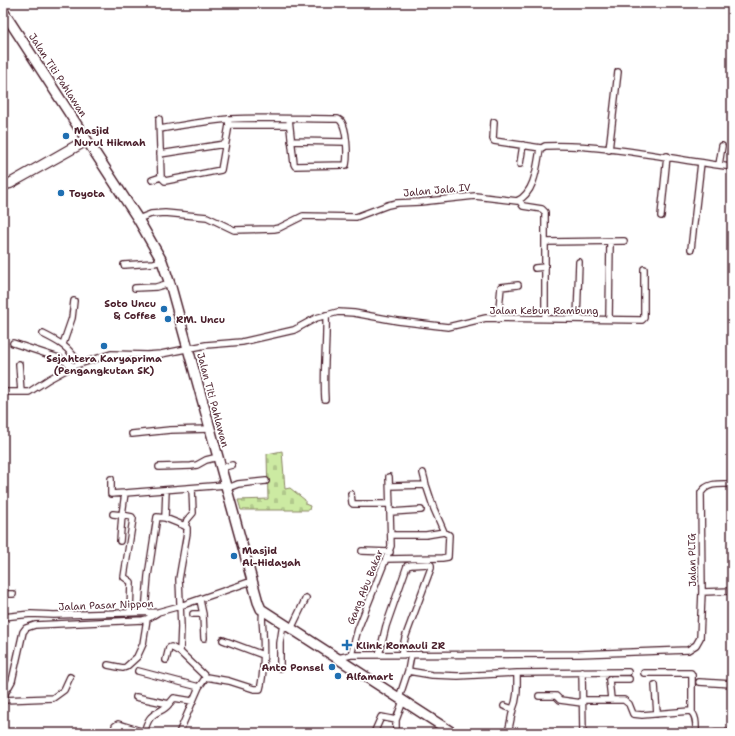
<svg xmlns="http://www.w3.org/2000/svg" width="735" height="736" font-family="'Shantell Sans',sans-serif">
<style>
.cemetery{fill:url(#cemetery-stones);stroke:#8b8466}
.lines{fill:none;stroke-linecap:round;stroke-linejoin:round}
.minor-casing{stroke:#4a1f2b;stroke-width:8}
.primary-casing{stroke:#4a1f2b;stroke-width:12}
.minor{stroke:#fff;stroke-width:5.5}
.primary{stroke:#fff;stroke-width:9}
.poi-dot{fill:#1f6fb2;stroke:#fff;stroke-width:1.5}
.labels{text-anchor:middle;dominant-baseline:central;stroke-width:3.5;stroke-linejoin:round;paint-order:stroke}
.street-label{font-size:10px;fill:#4a1f2b;stroke:#fff}
.poi-label{font-size:10px;font-weight:bold;fill:#4a1f2b;stroke:#fff;text-anchor:start}
</style>
<defs>
<pattern id="cemetery-stones" width="16" height="16" patternUnits="userSpaceOnUse"><rect width="16" height="16" fill="#cceaa2"/><path d="M2 7V4a2 2 0 0 1 4 0v3zM10 15v-3a2 2 0 0 1 4 0v3z" fill="#b1c88c"/></pattern>
</defs>
<rect width="100%" height="100%" fill="#fff"/>
<filter id="ink" filterUnits="userSpaceOnUse"><feTurbulence type="fractalNoise" baseFrequency=".025" numOctaves="2"/><feDisplacementMap in="SourceGraphic" scale="8" xChannelSelector="R" yChannelSelector="G"/><feConvolveMatrix kernelMatrix="1 2 1 2 8 2 1 2 1" color-interpolation-filters="sRGB"/></filter>
<g filter="url(#ink)">
<!-- cemetery -->
<path class="cemetery" d="M282,451L285,489L290,488L305,500V504L310,506L309,510H241L238,500L268,499L267,454Z"/>
<g class="lines">
<defs>
<path id="minor" d="M159,119L161,177L165,181L221,170L229,125L228,119
M494,122L493,139L494,141L541,148
M229,125H289
M160,129C183,125 206,121 230,119C266,117 302,119 338,119L341,121C347,129 348,155 346,165L295,166L294,164L289,119
M291,141L346,142
M609,150L618,72
M160,154L225,144
M520,164L523,145
M719,165L722,146
M152,180L161,177
M3,183L9,182L86,138
M3,187L11,185L88,142
M519,200L523,206L542,209L545,212V319
M661,216L667,156
M138,219L151,214L165,213L207,217L234,230L274,229L279,228L303,216L356,217L388,205L397,203L420,202L475,196L517,201C535,193 537,166 540,149L545,146C608,144 670,159 732,167
M546,242L624,241
M691,249L701,163
M124,265L154,263L162,261
M535,268L545,267
M135,288L156,287L170,283
M498,319L501,287L518,285
M577,319L579,262
M609,319L610,242
M43,334C61,343 67,346 79,363
M13,343L59,358L73,366
M63,344L72,318L74,301
M19,364L21,392
M3,392H29L49,379L73,366L111,354L147,355L161,354L206,345L242,342L294,330L316,318L338,312L354,313L398,321L448,327L486,318L642,320L644,318V269
M325,399C323,371 327,343 326,315
M132,434L170,430L210,429
M159,467L191,466L197,465L206,460L218,457
M221,468L232,465
M111,479V494L125,493
M390,486L426,485
M226,487L233,486L238,484L266,481
M351,494L352,503L353,504H390
M391,512L421,510
M113,514L122,515L120,541
M165,518L166,490
M391,535H426L444,532
M362,551L390,552
M386,559L442,558L448,557L449,535L444,532L434,509L426,485L423,473
M702,592L732,591
M3,594H13
M200,600L203,614L204,638
M145,612L148,576L157,517L165,518L185,526
M130,613L131,582L124,577L133,519L132,517L122,515L125,493L225,485
M193,614H203
M3,617L31,614L54,615L158,612L180,606L252,581
M291,629L306,598
M223,640L263,655
M180,652L181,627L179,579L187,533V528L185,526L187,520L193,513L192,488
M351,655L358,629L391,546L389,477
M379,655L386,626L407,566L411,565L429,564L431,565V568L405,638L401,655
M338,658L351,655L579,654L688,650L696,645L700,638L702,592L701,493C707,482 721,484 732,484
M166,660L169,648L171,647L180,652L206,677
M108,665L123,668L126,667L137,657L143,644L147,619
M280,668V643L283,624
M138,671L199,687
M408,671L432,675L458,676L517,673L628,672
M582,672L583,733
M644,673H691L692,675V712
M206,677L229,681L254,689H260C264,675 264,648 263,633C263,625 261,619 263,611
M699,682L732,684
M655,685L657,714
M539,696H556L560,700L582,703
M3,697L12,681L23,632L26,628L35,625L143,620L147,619L157,613
M136,697L169,704L174,698L192,701
M399,698L408,671L411,655
M611,699L609,680L612,679H629
M3,700L53,698L64,690L70,677
M582,700H624L629,704L633,714L642,715L690,711C697,715 696,726 696,733
M504,706L513,709C518,698 517,686 517,673
M114,733L115,726L118,724L144,732C146,727 147,721 151,717C156,711 163,712 169,704
M179,733L199,687L206,677
M374,733L381,717L396,720
M396,733V720L403,701
M508,733L513,709
M543,733H555
M716,733L732,732"/>
<path id="primary" d="M3,11L138,219L162,261L171,287L258,602L261,609L453,733"/>
</defs>
<!-- minor casing -->
<use href="#minor" class="minor-casing"/>
<!-- primary casing -->
<use href="#primary" class="primary-casing"/>
<!-- minor -->
<use href="#minor" class="minor"/>
<!-- primary -->
<use href="#primary" class="primary"/>
</g>
</g>
<!-- markers -->
<g class="poi-dot">
<circle cx="66" cy="136" r="4"/>
<circle cx="61" cy="193" r="4"/>
<circle cx="164" cy="309" r="4"/>
<circle cx="168" cy="319" r="4"/>
<circle cx="104" cy="346" r="4"/>
<circle cx="234" cy="556" r="4"/>
<path d="M345 639h4v4h4v4h-4v4h-4v-4h-4v-4h4z"/>
<circle cx="332" cy="667" r="4"/>
<circle cx="338" cy="676" r="4"/>
</g>
<g class="labels">
<!-- street labels -->
<g class="street-label">
<text transform="translate(58 75) rotate(57)">Jalan Titi Pahlawan</text>
<text transform="translate(437 190) rotate(-5)">Jalan Jala IV</text>
<text x="544" y="310">Jalan Kebun Rambung</text>
<text transform="translate(213 400) rotate(75)">Jalan Titi Pahlawan</text>
<text transform="translate(692 560) rotate(-91)">Jalan PLTG</text>
<text transform="translate(365 587) rotate(-68)">Gang Abu Bakar</text>
<text transform="translate(106 605) rotate(-2)">Jalan Pasar Nippon</text>
</g>
<!-- poi labels -->
<g class="poi-label">
<text x="74" y="130">Masjid<tspan x="74" dy="12">Nurul Hikmah</tspan></text>
<text x="69" y="193">Toyota</text>
<text x="156" y="303" text-anchor="end">Soto Uncu<tspan x="156" dy="12">&amp; Coffee</tspan></text>
<text x="176" y="319">RM. Uncu</text>
<text x="104" y="358" text-anchor="middle">Sejahtera Karyaprima<tspan x="104" dy="12">(Pengangkutan SK)</tspan></text>
<text x="242" y="550">Masjid<tspan x="242" dy="12">Al-Hidayah</tspan></text>
<text x="356" y="645">Klink Romauli ZR</text>
<text x="324" y="667" text-anchor="end">Anto Ponsel</text>
<text x="346" y="676">Alfamart</text>
</g>
</g>
<!-- margin -->
<rect width="735" height="736" fill="none" stroke="#fff" stroke-width="16"/>
<rect x="8" y="8" width="719" height="720" fill="none" stroke="#4a1f2b" stroke-width="1.5" filter="url(#ink)"/>
</svg>
